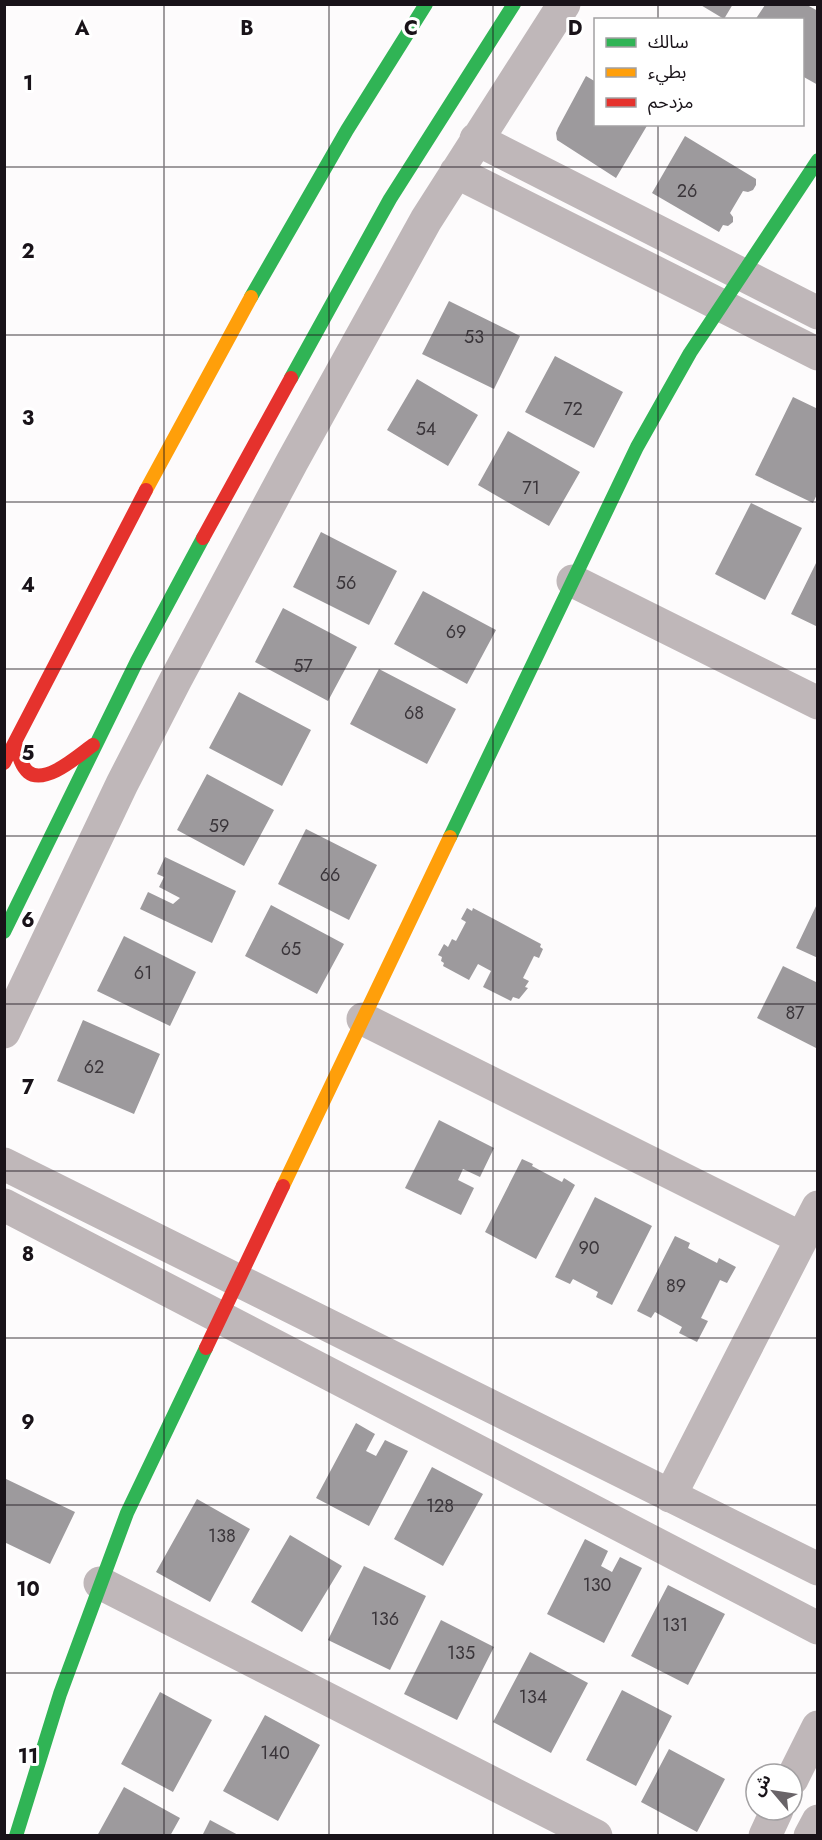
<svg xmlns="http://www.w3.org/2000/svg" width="822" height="1840" font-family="Jost,'Noto Sans Arabic',sans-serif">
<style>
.building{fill:#9d9a9d}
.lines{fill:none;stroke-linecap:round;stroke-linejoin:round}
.street{stroke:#bfb7b9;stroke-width:33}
.fast{stroke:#30b455;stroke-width:14}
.slow{stroke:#ff9f0a;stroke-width:14}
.jam{stroke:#e5322d;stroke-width:14}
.grid{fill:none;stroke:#191319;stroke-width:1.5;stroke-opacity:0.55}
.labels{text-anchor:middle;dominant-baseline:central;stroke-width:6;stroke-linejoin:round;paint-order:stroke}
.number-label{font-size:18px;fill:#3a353a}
.grid-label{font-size:20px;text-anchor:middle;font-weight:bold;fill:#191319;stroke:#fff;stroke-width:6;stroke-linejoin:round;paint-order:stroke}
</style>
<rect width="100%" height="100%" fill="#fdfbfc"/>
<!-- building -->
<path class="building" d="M699,4H733L724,19Z
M765,5H807L818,11V85L802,76V20H755Z
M586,76L596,82V124H648L616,178L557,140L556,133L558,128Z
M685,136L756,179V185L753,190L748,192L743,191L730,213L733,217V222L728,226L723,225L719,232L652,193Z
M449,301L520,336L494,389L422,354Z
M555,356L623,392L594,448L525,412Z
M417,379L478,415L448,466L387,430Z
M793,397L818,409V492L813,503L755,475Z
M508,431L580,472L549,526L478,485Z
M751,503L802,528L765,600L715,574Z
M321,532L397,571L369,625L293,587Z
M818,559V627L791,614Z
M423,591L496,630L467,684L394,644Z
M283,608L357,647L328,701L255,662Z
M379,669L456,709L427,764L350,724Z
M239,692L311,730L282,786L209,748Z
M207,774L274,810L244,866L177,830Z
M306,829L377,865L349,920L278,884Z
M165,857L236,891L212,943L140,909L148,892L173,904L180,898L159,887L164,877L157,874Z
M818,902V958L796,948Z
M271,905L344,944L317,994L245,956Z
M467,908L472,911L473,908L541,944L540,947L543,949L539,958L534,956L523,978L529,981L525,987L528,988L519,999L513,997L511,1001L483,987L491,971L478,964L469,980L443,966L444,963L441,961L442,957L438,955L444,944L448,947L452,939L456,941L466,922L461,919Z
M124,936L196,972L170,1026L97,991Z
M783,966L818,983V1049L757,1018Z
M83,1020L160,1054L134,1114L57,1081Z
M439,1120L494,1148L480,1177L463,1169L458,1180L474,1188L461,1215L405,1188Z
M522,1159L533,1164L532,1166L562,1182L564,1178L575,1185L536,1259L485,1232Z
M595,1197L652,1226L612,1305L596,1297L598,1292L573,1279L570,1284L555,1277Z
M675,1236L690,1243L688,1248L717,1263L719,1258L736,1267L727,1283L720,1280L701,1318L708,1321L697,1342L679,1333L682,1327L655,1312L651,1318L637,1311Z
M356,1423L375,1434L366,1451L376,1456L385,1440L408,1451L369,1526L316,1498Z
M432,1467L483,1494L443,1566L394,1539Z
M4,1478L75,1512L50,1564L4,1542Z
M197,1499L250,1529L210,1602L156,1572Z
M290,1535L342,1566L302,1632L251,1602Z
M585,1539L608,1551L601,1566L612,1572L620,1557L642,1568L604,1643L547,1614Z
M364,1566L426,1596L390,1670L328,1640Z
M668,1585L725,1614L688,1685L631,1656Z
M441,1620L494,1647L457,1720L404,1694Z
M530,1652L588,1683L551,1753L493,1722Z
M622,1690L672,1716L636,1786L586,1760Z
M160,1692L212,1720L173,1792L121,1764Z
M265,1715L320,1745L278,1821L223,1791Z
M669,1749L725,1779L697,1832L641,1802Z
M124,1787L180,1818L170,1836H97Z
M210,1820L240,1836H202Z"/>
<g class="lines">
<!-- street -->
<path class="street" d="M476,139L818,313
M456,172L818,354
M573,581L818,703
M363,1019L801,1238
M4,1032L122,784L175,681L292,462L426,220L564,4
M4,1164L818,1569
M4,1205L818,1628
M670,1496L818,1207
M100,1583L596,1836
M792,1779L818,1727
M765,1836L777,1810
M810,1836L818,1821"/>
<!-- fast -->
<path class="fast" d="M251,297L347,130L426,4
M291,378L390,199L514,4
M450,837L637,447L690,353L818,160
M4,932L137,661L203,538
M16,1836L60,1694L127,1513L206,1348"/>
<!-- slow -->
<path class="slow" d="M146,490L251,297
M283,1186L450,837"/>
<!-- jam -->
<path class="jam" d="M203,538L291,378
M15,742C18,752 20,765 28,772C45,786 79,755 93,745
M4,763L146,490
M206,1348L283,1186"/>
</g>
<!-- grid -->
<path class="grid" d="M164,4V1836M329,4V1836M493,4V1836M658,4V20M658,124V1836M4,167H818M4,335H818M4,502H818M4,669H818M4,836H818M4,1004H818M4,1171H818M4,1338H818M4,1505H818M4,1673H818"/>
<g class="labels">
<!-- number labels -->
<g class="number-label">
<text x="687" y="191">26</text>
<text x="474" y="337">53</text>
<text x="573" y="409">72</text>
<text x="426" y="429">54</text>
<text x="531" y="488">71</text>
<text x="346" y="583">56</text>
<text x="456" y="632">69</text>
<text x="303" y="666">57</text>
<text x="414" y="713">68</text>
<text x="219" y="826">59</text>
<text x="330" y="875">66</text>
<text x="291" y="949">65</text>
<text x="143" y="973">61</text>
<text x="795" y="1013">87</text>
<text x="94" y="1067">62</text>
<text x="589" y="1248">90</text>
<text x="676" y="1286">89</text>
<text x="440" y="1506">128</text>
<text x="222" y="1536">138</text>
<text x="597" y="1585">130</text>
<text x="385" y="1619">136</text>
<text x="675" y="1625">131</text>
<text x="461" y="1653">135</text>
<text x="533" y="1697">134</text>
<text x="275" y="1753">140</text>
</g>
</g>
<g class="grid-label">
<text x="82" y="35">A</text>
<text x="247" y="35">B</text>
<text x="411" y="35">C</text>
<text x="575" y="35">D</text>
<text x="28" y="90">1</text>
<text x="28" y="258">2</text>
<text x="28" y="425">3</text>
<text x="28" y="592">4</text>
<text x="28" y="760">5</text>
<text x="28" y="927">6</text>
<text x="28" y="1094">7</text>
<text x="28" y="1261">8</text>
<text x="28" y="1429">9</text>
<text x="28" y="1596">10</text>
<text x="28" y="1763">11</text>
</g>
<!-- border -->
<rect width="822" height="1840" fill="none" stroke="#191319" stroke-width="12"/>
<!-- legend -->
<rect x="594" y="18" width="210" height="108" fill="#ffffff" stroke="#a3a1a3" stroke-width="1.5"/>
<rect x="606" y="38" width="30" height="9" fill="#30b455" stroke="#a3a1a3" stroke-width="1.5"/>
<text x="648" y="48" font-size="18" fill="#191319">سالك</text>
<rect x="606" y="68" width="30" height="9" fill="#ff9f0a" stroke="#a3a1a3" stroke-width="1.5"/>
<text x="648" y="78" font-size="18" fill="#191319">بطيء</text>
<rect x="606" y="98" width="30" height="9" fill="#e5322d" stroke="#a3a1a3" stroke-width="1.5"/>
<text x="648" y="108" font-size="18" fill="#191319">مزدحم</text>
<!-- north arrow -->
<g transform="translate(774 1792) rotate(299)"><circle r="28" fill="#ffffff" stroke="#a3a1a3" stroke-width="1.5"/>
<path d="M0-4.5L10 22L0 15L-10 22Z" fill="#696468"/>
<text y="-9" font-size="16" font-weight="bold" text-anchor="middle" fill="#191319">ش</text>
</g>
</svg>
